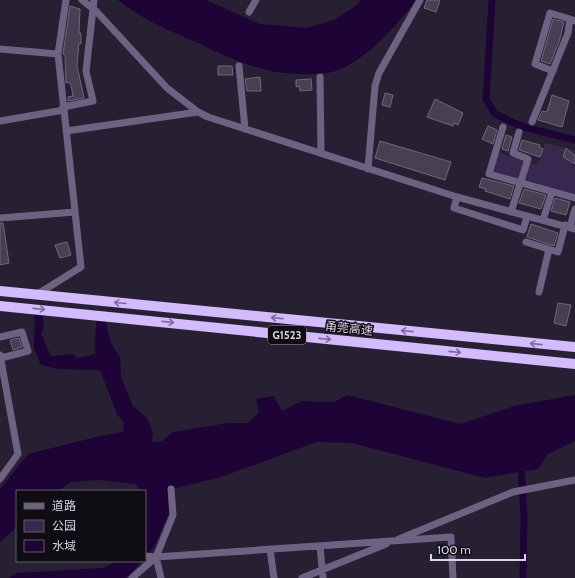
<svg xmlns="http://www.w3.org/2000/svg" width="575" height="578" font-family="Cabin,'Noto Sans SC',sans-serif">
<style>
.green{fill:#38274f}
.water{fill:#1e0337}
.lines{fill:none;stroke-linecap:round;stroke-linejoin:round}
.canal{stroke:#1e0337;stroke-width:7}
.building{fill:#474053;stroke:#6f677d}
.minor{stroke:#6e6283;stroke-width:7}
.highway{stroke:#d3bbfd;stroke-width:10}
.oneway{stroke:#7b6c94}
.labels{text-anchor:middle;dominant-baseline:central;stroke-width:3;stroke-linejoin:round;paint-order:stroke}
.shield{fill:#0f0c14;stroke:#9c99a4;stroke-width:1}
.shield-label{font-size:11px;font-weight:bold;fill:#d9d5e1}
.street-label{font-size:12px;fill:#d9d5e1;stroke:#0f0c14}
</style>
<rect width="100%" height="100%" fill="#272032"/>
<!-- green -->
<path class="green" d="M545,143L566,148L563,157L566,159L571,149L575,151V158L572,166L575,167V196L523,182L528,163L536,165L540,160Z
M498,152L525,162L520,181L492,172Z"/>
<!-- water -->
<path class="water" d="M118,0H206L260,24L306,28L334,20L357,5L361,0H416C399,23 361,66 332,72C317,76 287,74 271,71C246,66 221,54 198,43C170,31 141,19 118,0Z
M35,309L42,310L44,327L41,334L51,356L72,354L78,358L95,354C94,340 97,328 96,315L105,318L110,341L120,358L121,377L133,406L147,418L153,432L152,442L162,441L173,432L228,423H248L259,413L256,399L274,396L282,411L302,401L334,402L347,395L461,424L514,406L575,395V441L548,454L538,469L485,478L352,443L317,442L221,477L168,490L169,513L154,547L145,557V491H139L136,484L98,480L71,482L59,491H17V527L0,542V489L28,454L96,437L123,432L124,423L117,414L100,370L57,369L41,365L34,348Z
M118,561H142L129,576L125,578H9L17,573L103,568Z"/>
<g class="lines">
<!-- canal -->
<path class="canal" d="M492,0L486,99L495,114L521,126L575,140
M521,464L524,518L523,578"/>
</g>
<!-- building -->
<path class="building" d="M427,0H440L436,12L424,8Z
M70,6L80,9L79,33H81V44L79,43L77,66L84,98L68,101V97L73,96L71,85L69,82L66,83L65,56L63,54Z
M553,19L564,22L559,42L550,64L541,61Z
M218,66H232L233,75H218Z
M260,77L261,91H247L245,79Z
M311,79L312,90L300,91L299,86L296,87V80Z
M385,93L393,95L390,107L382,105Z
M552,95L569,101L562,127L538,120L542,111L547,112Z
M435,99L463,113L458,125L454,123L453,126L427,117Z
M488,126L497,130L493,144L482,139Z
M506,135L512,137L508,151L502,149Z
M522,140L540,145L539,147L543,149L540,157L519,150Z
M380,141L451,162L445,180L375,158Z
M566,148L575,156V164L563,157Z
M482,178L514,186L510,199L485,191L486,189L479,187Z
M524,189L546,195L541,209L519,203Z
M555,198L570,202L566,215L551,211Z
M0,223H3L9,263L0,265Z
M531,224L558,233L554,246L527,237Z
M67,242L71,255L60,258L55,245Z
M558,303L571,305L566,326L554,323Z
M19,338L22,347L13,350L10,340Z"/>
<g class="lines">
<!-- minor -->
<path class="minor" d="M82,0L96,11L167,88L198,112L208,117L457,197L575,229
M249,12L256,0
M0,49L58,54
M239,66L245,129
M553,71L535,64L550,13L570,19
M320,77L321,153
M63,107L93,101L86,71L94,0
M0,121L64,110
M532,122L568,33L570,19L575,21
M503,127L489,174L575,198
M66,131L198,112
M368,169L375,86L379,73L420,0
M457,197L454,208L523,230L527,217
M511,212L528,159L513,153L519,132
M0,218L75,212
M543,220L552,192
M570,227L575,209
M526,242L558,252L565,225
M539,292L549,249
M36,295L81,267L58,54L66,0
M0,337L22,332L28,351L1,358
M0,355L18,454L0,479
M399,539L513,492L575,480
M320,546L323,578
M270,549L274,578
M145,556L156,557L451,537L453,578
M156,557L161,578
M132,578L156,557L173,515L171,489
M302,578L386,544"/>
<!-- highway -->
<path class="highway" d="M0,291L575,347
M0,306L575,364"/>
</g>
<!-- one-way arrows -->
<defs><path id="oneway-shaft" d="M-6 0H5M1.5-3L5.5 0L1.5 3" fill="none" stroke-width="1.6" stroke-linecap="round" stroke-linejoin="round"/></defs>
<g class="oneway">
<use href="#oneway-shaft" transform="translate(120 303) rotate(-175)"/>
<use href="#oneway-shaft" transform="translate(39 309) rotate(6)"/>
<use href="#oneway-shaft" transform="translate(277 318) rotate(-174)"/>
<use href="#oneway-shaft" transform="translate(168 322) rotate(6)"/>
<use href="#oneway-shaft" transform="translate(407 331) rotate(-174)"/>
<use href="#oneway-shaft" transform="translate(325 339) rotate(6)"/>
<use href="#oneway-shaft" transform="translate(536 344) rotate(-174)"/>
<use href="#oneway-shaft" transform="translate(455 352) rotate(6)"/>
</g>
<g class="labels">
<!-- shield labels -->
<rect class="shield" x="268" y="326" width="38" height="18" rx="3"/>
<g class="shield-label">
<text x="287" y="335">G1523</text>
</g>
<!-- street labels -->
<g class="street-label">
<text transform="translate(349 328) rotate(6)">甬莞高速</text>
</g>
</g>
<!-- legend -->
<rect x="16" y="490" width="130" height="72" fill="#0f0c14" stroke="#605c66"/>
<rect x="24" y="503" width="20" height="6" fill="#6e6283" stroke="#605c66"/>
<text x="52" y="510" font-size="12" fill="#d9d5e1">道路</text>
<rect x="24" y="520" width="20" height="12" fill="#38274f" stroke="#605c66"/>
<text x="52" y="530" font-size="12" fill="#d9d5e1">公园</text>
<rect x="24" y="540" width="20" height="12" fill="#1e0337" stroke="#605c66"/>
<text x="52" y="550" font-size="12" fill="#d9d5e1">水域</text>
<!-- scale -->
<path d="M431 554v6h94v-6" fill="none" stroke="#d9d5e1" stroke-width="2"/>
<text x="437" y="554" font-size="12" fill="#d9d5e1" stroke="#0f0c14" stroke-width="3" paint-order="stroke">100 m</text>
</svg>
